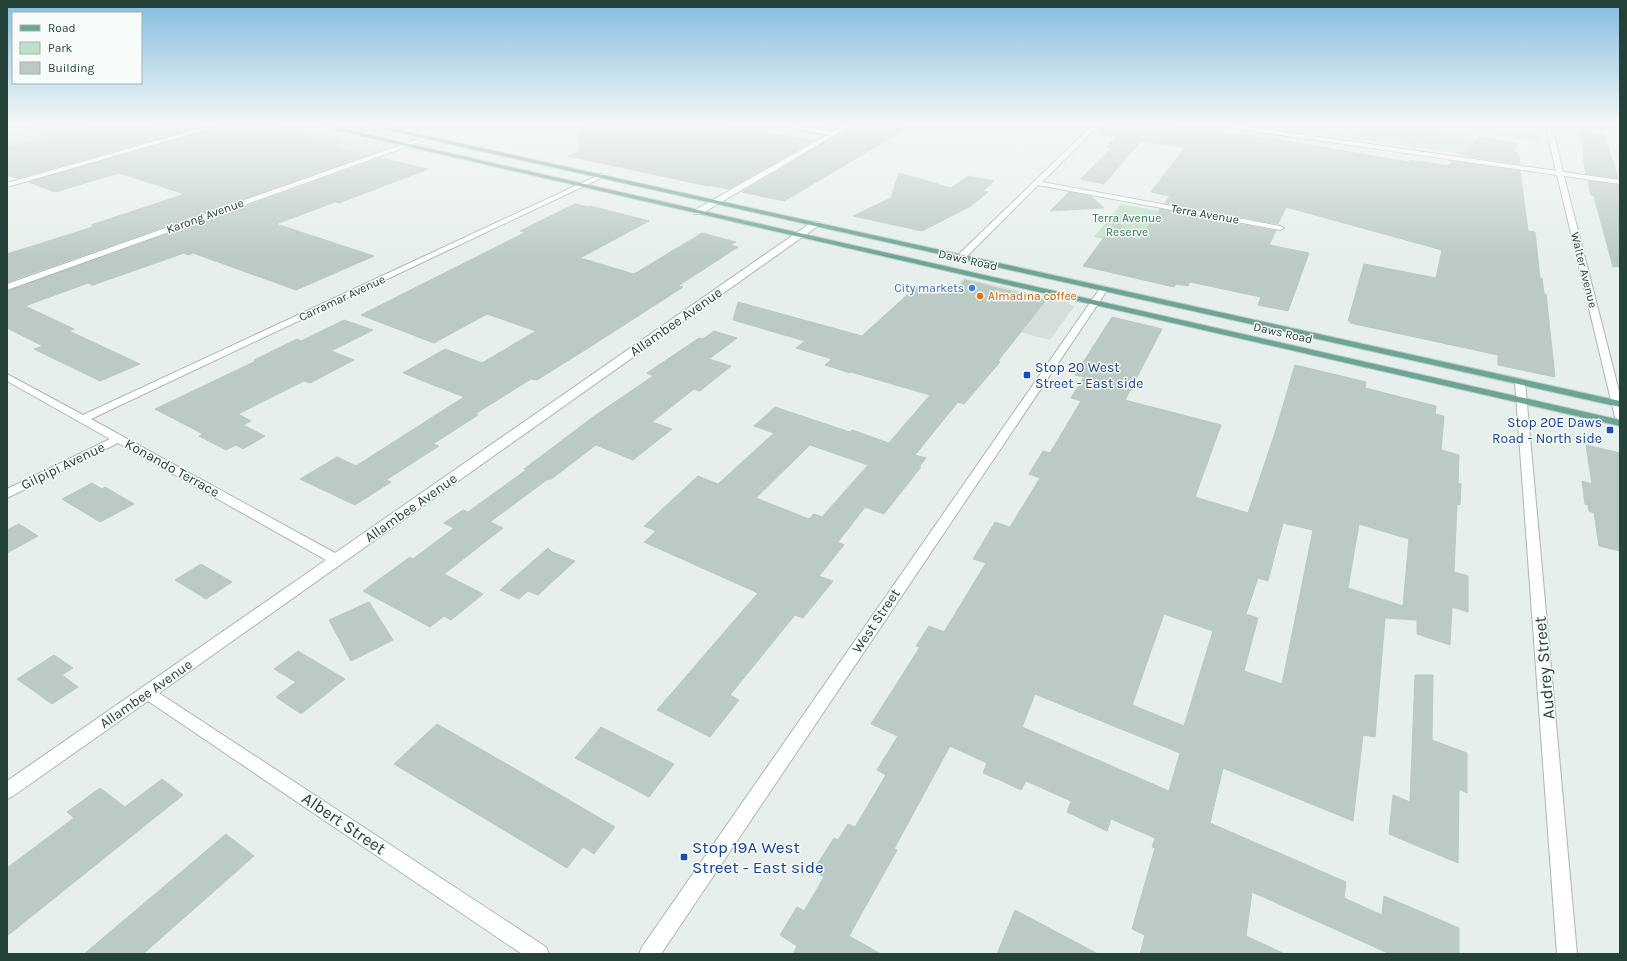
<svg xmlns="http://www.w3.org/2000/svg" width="1627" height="961" font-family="Karla,sans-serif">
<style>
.built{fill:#d4dfda}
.green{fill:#bfe0c8}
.building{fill:#bbcac4;stroke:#b8c9c2;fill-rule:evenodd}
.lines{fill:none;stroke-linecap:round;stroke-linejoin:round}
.minor-casing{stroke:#a8b8b2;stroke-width:2}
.major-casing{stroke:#c2cac8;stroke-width:2}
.minor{fill:#fff;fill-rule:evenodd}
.major{fill:#6aa596;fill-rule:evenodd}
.shop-dot{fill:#3f7fe0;stroke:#f7fbf9;stroke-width:1.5}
.food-dot{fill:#e8710a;stroke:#f7fbf9;stroke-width:1.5}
.transit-dot{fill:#1a4fb4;stroke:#f7fbf9;stroke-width:1.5}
.labels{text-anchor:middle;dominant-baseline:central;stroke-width:3;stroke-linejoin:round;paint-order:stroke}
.far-street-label{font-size:12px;fill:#24423a;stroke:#f7fbf9}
.far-park-label{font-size:12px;fill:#2d7a4b;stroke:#f7fbf9}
.far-shop-label{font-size:12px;fill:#366cbe;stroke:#f7fbf9;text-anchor:end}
.far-food-label{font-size:12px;fill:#c56008;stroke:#f7fbf9;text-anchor:start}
.street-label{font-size:14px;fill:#24423a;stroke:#f7fbf9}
.transit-label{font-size:14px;fill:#164399;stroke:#f7fbf9;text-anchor:start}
.near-street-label{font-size:17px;fill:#24423a;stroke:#f7fbf9}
.near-transit-label{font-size:17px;fill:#164399;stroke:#f7fbf9;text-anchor:start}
</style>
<rect width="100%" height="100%" fill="#e6efeb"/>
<!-- built -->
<path class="built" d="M7,123H214L17,179L7,175Z
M237,123H297L388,144L387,149L295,182L234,165Z
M1242,123H1535L1538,141L1469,131L1488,158Z
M964,278L1065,301L1074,307L1050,340L932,310Z"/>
<!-- green -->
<path class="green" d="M1308,123H1332L1327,133L1305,130Z
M1344,123H1390L1420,127V129L1427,130L1428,128L1460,133L1461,134L1465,135L1464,149L1460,148V150L1426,145V143L1418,142V144L1384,139V137L1375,135V137L1343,133Z
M1121,204L1158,211L1134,245L1094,237Z"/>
<!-- building -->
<path class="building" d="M27,123H79L123,135L168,123H213L18,178L7,175V148L52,136L27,129Z
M230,123H285L286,130L340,143L331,146L369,155L7,282V254L96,226L91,225L185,194L119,173L55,192L29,182Z
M581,123H716L813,141L729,189L710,185L708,186L568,156L579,151Z
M825,123H845L832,130L824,129Z
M856,123H913L892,136H894L784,201L742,192Z
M1102,123H1157L1279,140L1410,162V160L1448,166L1453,161L1520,171L1528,231L1535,232L1540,278H1542L1544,294H1546L1555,377L1498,365V355L1350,323V321H1348L1364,264L1436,278L1442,250L1286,207L1278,224L1165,203L1170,196L1151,192L1185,148L1141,141L1104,184L1081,179L1111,148H1106L1116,137L1101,134Z
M1580,132L1604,135L1618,178L1586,174L1583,157L1584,158L1582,148L1584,149Z
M1479,137L1519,144L1514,150L1519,156L1520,164L1459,155Z
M381,158L428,169L339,203L335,202L276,224L374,256L296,290L193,253L188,255L184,253L93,285L88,283L25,306L74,329L69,331L140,364L100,381L34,349L43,346L7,328V291Z
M899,173L951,188L968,176L994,181L983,191L988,192L971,206L922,231L853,216L891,198Z
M1588,181L1620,185V266L1613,267L1594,196L1591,195Z
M1069,192L1092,197L1104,208L1050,211Z
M575,204L588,207L590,206L649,221L580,258L634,274L702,233L736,242L730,245L738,247L678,286L683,287L593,345L537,380L531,379L475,414L478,415L433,444L439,446L386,480L391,482L355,505L300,479L337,457L356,466L464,397L403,373L445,349L482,363L536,331L487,314L434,343L361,315L526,232L520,231Z
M1160,209L1276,231L1269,245L1309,253L1288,311L1258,305L1261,297L1190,282L1188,286L1176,284L1174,287L1083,266L1116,221L1137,241Z
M965,280L1046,300L998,361L1000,362L964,404L958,402L915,455L926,458L919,467H921L884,514L865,507L838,542L844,545L819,576L833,581L803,618L795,615L730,695L739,700L710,737L657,710L758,593L644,542L656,531L644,526L698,476L718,484L774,433L754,426L775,407L850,432L852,430L889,443L930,395L851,372L850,373L825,365L832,359L796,348L805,341L733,320L738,302L862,336L917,286L952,294ZM810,445L868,465L822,517L814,514L809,519L756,498Z
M1112,317L1162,329L1125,400L1221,425L1195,497L1248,513L1274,436L1295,365L1366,382L1365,388L1436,406L1435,414L1444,416L1441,450L1459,455L1458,483L1461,484L1460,505L1457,504L1454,572L1468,576V612L1452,607L1450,645L1417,634V620L1385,618L1375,737L1363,735L1353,821L1223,768L1210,823L1346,882L1344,898L1382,915L1384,896L1459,928V954H1390L1252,892L1246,936L1285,954H1140L1145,935L1132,929L1155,848L1152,847L1155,838L1111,819L1107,831L1067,812L1071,801L1026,781L1021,790L1002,781L983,773L987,763L950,746L894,849L897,850L849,936L881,954H793L797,946L780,935L797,907L804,911L824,877L813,871L834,838L838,840L848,824L855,827L886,775L877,770L898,736L871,724L920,647L916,646L929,626L944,632L986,563L973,559L995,522L1010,527L1040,478L1029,474L1043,451L1050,453L1081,401L1071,398L1084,377L1075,375ZM1283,523L1313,530L1282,684L1244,671L1258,618L1246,614L1258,578L1268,581ZM1359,524L1409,539L1403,606L1348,588ZM1164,614L1213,631L1184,726L1132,705ZM1035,694L1180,753L1169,791L1022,727Z
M344,320L373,330L331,351L354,360L310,383L304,381L238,414L251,421L243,425L265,436L243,449L236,445L226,450L199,436L203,434L155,409L256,361L254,360L297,339L301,341Z
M714,331L737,338L709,359L731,366L700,391L694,389L652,422L672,429L633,460L596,445L550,480L548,479L490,522L503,528L444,574L483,594L451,620L444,616L430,627L363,591L410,557L413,559L454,528L444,523L463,510L468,512L526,470L524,469L593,417L653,376L647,373L699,338L703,339Z
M1586,445L1620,453V551L1599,546L1594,513L1589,511L1588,505L1585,504L1582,481L1592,484Z
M92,483L102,489L105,487L134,504L100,522L62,499Z
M19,524L38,536L7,553V530Z
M548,548L552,552L575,561L538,595L528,591L519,599L500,590Z
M201,564L232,582L206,599L175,580Z
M369,602L393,640L351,661L329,620Z
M298,651L345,679L301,714L276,697L296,682L274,669Z
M54,655L73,668L62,675L78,687L52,704L17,679Z
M1415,675H1433L1432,740L1467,753V793L1459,789L1458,863L1389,834L1393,795L1410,802Z
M437,724L545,786L615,827L594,854L583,847L567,868L394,764Z
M601,727L674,764L649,797L575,758Z
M162,779L183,795L7,936V868L74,818L67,812L100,788L125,807Z
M226,834L254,856L143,954H84Z
M1015,910L1098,954H997Z"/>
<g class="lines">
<defs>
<path id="minor" d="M219,123H229L7,187V183Z
M374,123H383L353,134L348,133Z
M771,123H784L832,132L848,123H855L701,214H695V210L827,135Z
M1095,123H1101L1042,182L1280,226L1284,228L1280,230L1038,185L964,259H958L957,257L958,255Z
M1208,123H1224L1556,171L1545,123H1551L1563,172L1620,180V184L1564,176L1620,395V420L1615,417L1557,175L1211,125Z
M426,136L429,138L428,139L7,290V284Z
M601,174L603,175V177L91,419L335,553L812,222H818V226L159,693L546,947L549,954H522L148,701L13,796L7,799V781L326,560L118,443L7,498V489L110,439L7,381V374L83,415Z
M1104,286L1108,289L661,954H639L642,947L1101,287Z
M1520,379L1525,382L1577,954H1557L1515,382Z"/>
<path id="major" d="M306,123H317L1620,420V426Z
M357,123H368L1620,401V407Z"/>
</defs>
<!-- minor casing -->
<use href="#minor" class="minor-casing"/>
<!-- major casing -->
<use href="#major" class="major-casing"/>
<!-- minor -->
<use href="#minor" class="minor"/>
<!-- major -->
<use href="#major" class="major"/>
</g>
<!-- sky -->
<linearGradient id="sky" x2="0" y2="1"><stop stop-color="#84bce0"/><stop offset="0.48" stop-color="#f4f8f6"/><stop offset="1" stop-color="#f4f8f6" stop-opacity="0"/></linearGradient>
<rect width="1627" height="258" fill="url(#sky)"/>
<!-- markers -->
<circle class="shop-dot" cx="972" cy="288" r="4"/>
<circle class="food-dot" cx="980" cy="296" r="4"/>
<g class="transit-dot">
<rect x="1023" y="371" width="8" height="8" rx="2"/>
<rect x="1606" y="426" width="8" height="8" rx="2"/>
<rect x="680" y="853" width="8" height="8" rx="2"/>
</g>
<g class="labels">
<!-- far-street labels -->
<g class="far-street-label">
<text transform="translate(1205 214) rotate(10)">Terra Avenue</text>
<text transform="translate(205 216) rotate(-20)">Karong Avenue</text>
<text transform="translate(968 260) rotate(13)">Daws Road</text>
<text transform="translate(1584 270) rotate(76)">Walter Avenue</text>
<text transform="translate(342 298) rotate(-25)">Carramar Avenue</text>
<text transform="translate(1283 333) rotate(13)">Daws Road</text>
</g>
<!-- far-park labels -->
<g class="far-park-label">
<text x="1127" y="218">Terra Avenue<tspan x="1127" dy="14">Reserve</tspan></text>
</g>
<!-- far-shop labels -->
<g class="far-shop-label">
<text x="964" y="288">City markets</text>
</g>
<!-- far-food labels -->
<g class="far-food-label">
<text x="988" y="296">Almadina coffee</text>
</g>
<!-- street labels -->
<g class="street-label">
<text transform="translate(676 322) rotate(-35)">Allambee Avenue</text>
<text transform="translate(63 466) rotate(-26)">Gilpipi Avenue</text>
<text transform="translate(172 468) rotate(29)">Konando Terrace</text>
<text transform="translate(411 508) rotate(-35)">Allambee Avenue</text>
<text transform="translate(876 621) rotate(-56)">West Street</text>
<text transform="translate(146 694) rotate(-35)">Allambee Avenue</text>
</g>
<!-- transit labels -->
<g class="transit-label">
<text x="1035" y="367">Stop 20 West<tspan x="1035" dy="16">Street - East side</tspan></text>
<text x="1602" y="422" text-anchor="end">Stop 20E Daws<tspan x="1602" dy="16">Road - North side</tspan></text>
</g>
<!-- near-street labels -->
<g class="near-street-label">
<text transform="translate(1544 668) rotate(-95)">Audrey Street</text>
<text transform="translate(344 823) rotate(34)">Albert Street</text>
</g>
<!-- near-transit labels -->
<g class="near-transit-label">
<text x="692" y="847">Stop 19A West<tspan x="692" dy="20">Street - East side</tspan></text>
</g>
</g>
<!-- border -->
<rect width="1627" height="961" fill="none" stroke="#24423a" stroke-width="16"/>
<!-- legend -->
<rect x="12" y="12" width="130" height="72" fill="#f7fbf9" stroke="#a3b1ad"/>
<rect x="20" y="25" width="20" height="6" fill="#6aa596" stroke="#a3b1ad"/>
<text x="48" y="32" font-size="12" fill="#24423a">Road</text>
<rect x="20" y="42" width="20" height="12" fill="#bfe0c8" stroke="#a3b1ad"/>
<text x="48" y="52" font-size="12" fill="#24423a">Park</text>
<rect x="20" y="62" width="20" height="12" fill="#bbcac4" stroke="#a3b1ad"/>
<text x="48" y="72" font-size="12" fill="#24423a">Building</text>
</svg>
